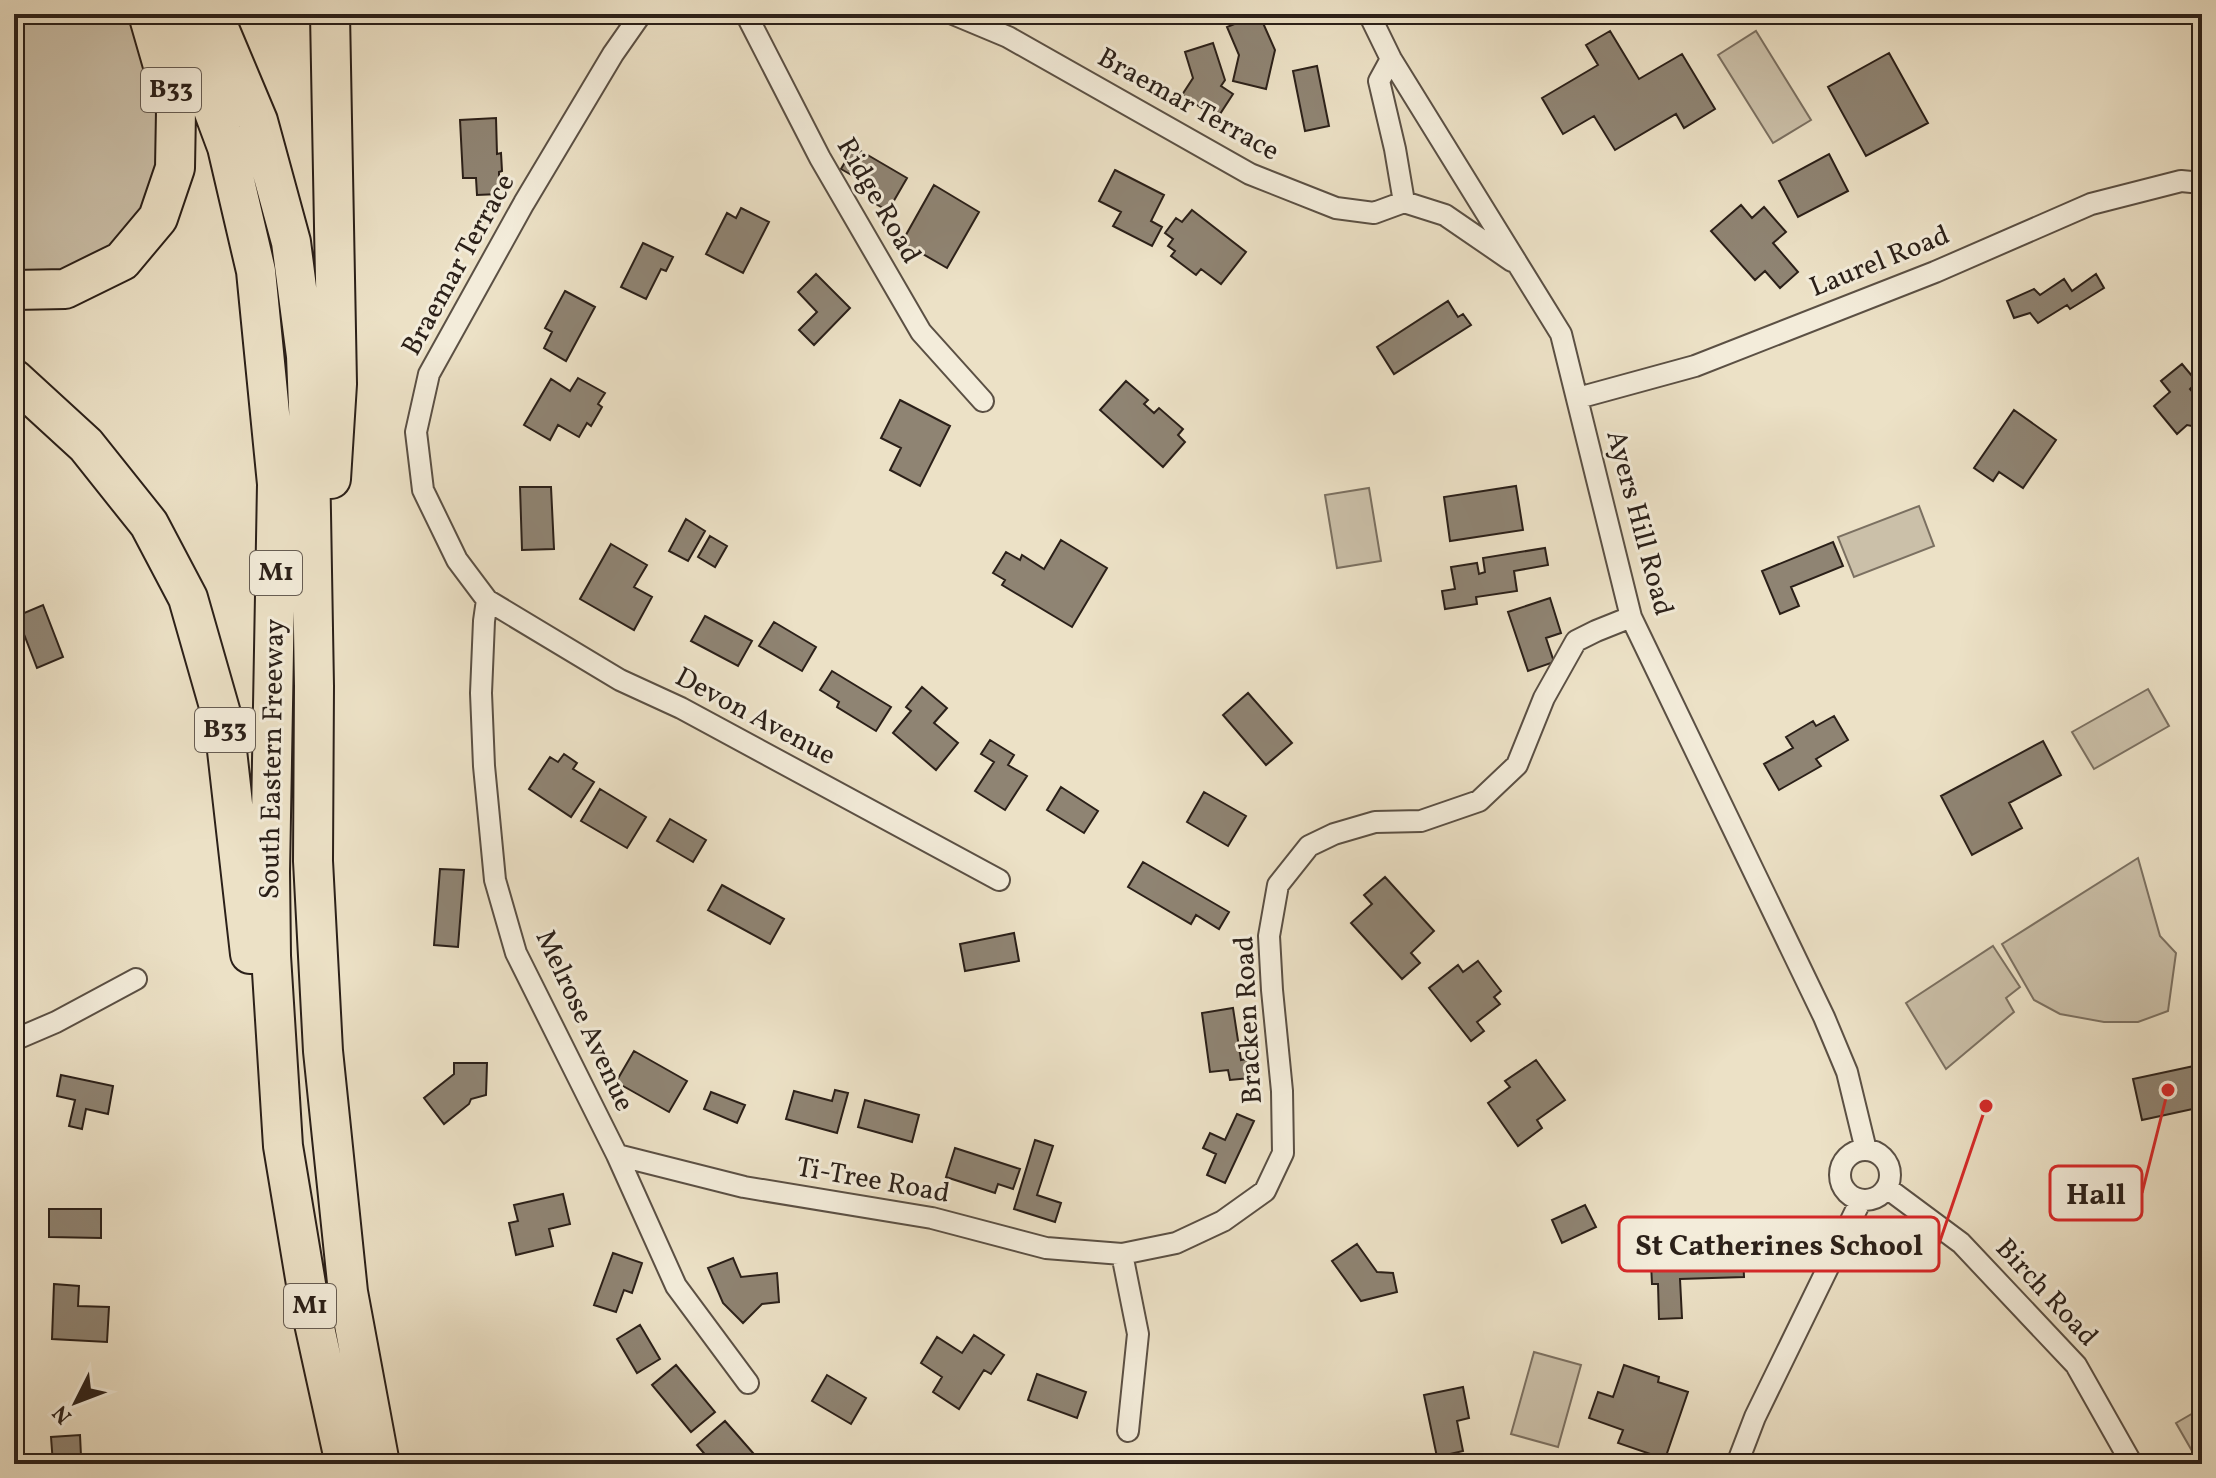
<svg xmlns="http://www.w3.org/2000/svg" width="2216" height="1478" font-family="Vollkorn,serif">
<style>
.green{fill:#cbc0a9;stroke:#7b7061;stroke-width:2}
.building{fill:#8f8473;stroke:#2b2019;stroke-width:2}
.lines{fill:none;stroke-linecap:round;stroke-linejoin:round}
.street-casing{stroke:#5b5044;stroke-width:24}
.highway-casing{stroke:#2b2019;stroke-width:42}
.street{stroke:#f3ecda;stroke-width:20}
.highway{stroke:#ece1c6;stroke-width:38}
.labels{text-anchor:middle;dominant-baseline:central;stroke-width:6;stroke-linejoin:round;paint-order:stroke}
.shield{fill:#f3ecda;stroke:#675d53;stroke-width:2}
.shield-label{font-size:26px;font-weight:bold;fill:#2b2019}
.street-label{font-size:28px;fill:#2b2019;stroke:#f3ecda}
.leader{fill:none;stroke:#d62828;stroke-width:3}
.callout-dot{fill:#d62828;stroke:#f3ecda;stroke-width:3}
.callout{fill:#f3ecda;stroke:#d62828;stroke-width:3}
.callout-label{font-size:30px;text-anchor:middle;font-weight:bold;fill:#2b2019}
</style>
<rect width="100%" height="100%" fill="#ece1c6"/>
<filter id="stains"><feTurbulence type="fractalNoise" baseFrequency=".0025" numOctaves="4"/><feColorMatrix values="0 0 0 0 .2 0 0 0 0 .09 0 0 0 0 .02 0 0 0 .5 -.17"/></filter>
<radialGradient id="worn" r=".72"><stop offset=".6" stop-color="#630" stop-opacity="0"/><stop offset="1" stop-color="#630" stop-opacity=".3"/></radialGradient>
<!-- green -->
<path class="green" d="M14,14H148L175,168L122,261L14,290Z
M1756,31L1811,120L1773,143L1718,55Z
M1369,488L1381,561L1337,568L1325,495Z
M1919,506L1934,546L1854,577L1838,537Z
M2148,689L2169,726L2094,769L2072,732Z
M2138,858L2160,936L2176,953L2168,1011L2138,1022H2104L2060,1014L2034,1000L2002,944Z
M1993,946L2020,987L2006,998L2014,1012L1946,1069L1906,1003Z
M1534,1352L1581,1365L1558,1447L1511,1434Z
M2202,1408V1462L2199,1463L2176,1423Z"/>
<!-- building -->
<path class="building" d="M1259,14L1275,50L1266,89L1233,81L1239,55L1227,27Z
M1610,31L1639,79L1682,54L1715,109L1684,128L1676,114L1615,150L1594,116L1563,134L1542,98L1598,65L1586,45Z
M1213,43L1225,80L1221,86L1233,94L1220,114L1206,105L1203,109L1182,95L1193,78L1185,52Z
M1889,53L1928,123L1866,156L1828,87Z
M1317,66L1329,126L1305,131L1293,71Z
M496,118L497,154L501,153L502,171L499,172V194L477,195L476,178H463L460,120Z
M854,147L907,178L888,211L869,200L876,189L841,169Z
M1829,154L1848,191L1798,217L1779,181Z
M1115,170L1164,195L1151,221L1162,227L1152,246L1113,226L1121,212L1099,201Z
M934,185L979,212L947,268L902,242Z
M1741,205L1752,218L1764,207L1786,232L1773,243L1798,272L1780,288L1765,271L1755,280L1711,231Z
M741,208L769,222L743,273L706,254L727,213L736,218Z
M1192,210L1246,252L1221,284L1201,269L1196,275L1171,256L1175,251L1168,246L1173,239L1165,233L1176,218L1182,222Z
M643,243L673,257L666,271L661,269L646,299L621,287Z
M816,274L850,308L814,345L799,330L817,312L798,292Z
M2096,274L2104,288L2070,309L2067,305L2038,323L2030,313L2014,318L2007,301L2034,289L2040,295L2064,279L2072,291Z
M565,291L595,307L566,361L544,348L552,332L545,328Z
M1448,301L1458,317L1463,314L1471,325L1394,374L1377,347Z
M2182,364L2197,382L2190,389L2202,403V428L2187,425L2177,434L2154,406L2170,392L2161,381Z
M578,378L605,393L598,404L602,407L591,426L587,423L579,437L558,425L550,440L524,425L551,379L570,391Z
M1126,381L1148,400L1144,404L1154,413L1159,408L1183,429L1178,435L1185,442L1163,467L1100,410Z
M900,400L950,426L920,486L890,470L901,448L881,438Z
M2014,410L2056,440L2023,488L1999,472L1993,481L1974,468Z
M1516,486L1523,530L1450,541L1444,497Z
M520,487H551L554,549L522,550Z
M686,519L705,531L688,561L669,551Z
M710,536L727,546L715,567L698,557Z
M1061,540L1107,568L1072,627L1002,585L1005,580L993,573L1006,552L1020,560L1022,555L1044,569Z
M1833,542L1843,566L1791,587L1799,606L1780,614L1762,571Z
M611,544L647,565L634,587L652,597L634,630L580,599Z
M1545,548L1548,565L1514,571L1517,591L1476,597L1477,604L1445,609L1442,591L1455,589L1451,567L1477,563L1479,574L1485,572L1483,558Z
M1550,598L1561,633L1546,638L1554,662L1528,671L1508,612Z
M43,605L63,657L37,668L17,616Z
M705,616L752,641L738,666L691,641Z
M774,622L816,647L802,671L759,646Z
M832,671L891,707L876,731L837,707L839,702L820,690Z
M922,687L947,708L934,723L958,743L936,770L893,733L911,711L906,707Z
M1248,693L1292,743L1266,765L1223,715Z
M1834,716L1848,740L1816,759L1821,766L1779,790L1764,764L1793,748L1786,737L1813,721L1816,726Z
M990,740L1014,755L1008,765L1027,776L1005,810L975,791L994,762L981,754Z
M2043,741L2061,775L2009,803L2022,828L1972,855L1941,796Z
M564,754L577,763L573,769L594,782L571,817L529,789L550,757L558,762Z
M1061,787L1098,811L1084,833L1047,810Z
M600,789L646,817L627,848L581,821Z
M1204,792L1246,816L1228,846L1187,822Z
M670,819L706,840L693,862L657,841Z
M1143,862L1229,912L1219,929L1196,915L1191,924L1128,887Z
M440,869L464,870L458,947L434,945Z
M1385,877L1434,931L1411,953L1420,963L1402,979L1351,923L1372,904L1364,895Z
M722,885L784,919L770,944L708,910Z
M1014,933L1019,961L965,971L960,944Z
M1478,961L1501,991L1494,997L1500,1004L1477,1022L1484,1031L1471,1041L1429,988L1458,965L1463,972Z
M1233,1008L1241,1060L1247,1059L1250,1078L1230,1080L1228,1070L1210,1072L1202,1013Z
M634,1051L687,1081L669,1112L616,1082Z
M1536,1060L1565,1100L1537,1120L1542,1128L1518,1146L1488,1103L1510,1087L1505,1081Z
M454,1063H487L486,1095L471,1099L469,1104L444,1124L424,1098L454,1074Z
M2194,1066L2202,1107L2142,1120L2133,1079Z
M61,1075L113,1086L108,1114L86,1109L82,1129L69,1126L75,1100L57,1096Z
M835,1090L848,1093L837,1133L786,1119L794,1091L832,1101Z
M711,1092L745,1105L737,1123L704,1109Z
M865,1100L919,1115L912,1142L858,1127Z
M1237,1114L1254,1121L1225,1183L1207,1175L1216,1154L1203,1148L1210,1133L1225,1140Z
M1035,1140L1053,1146L1037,1195L1061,1203L1055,1222L1014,1209Z
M955,1148L1020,1169L1013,1189L998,1184L995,1193L946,1177Z
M563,1194L570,1224L549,1229L553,1246L516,1255L509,1223L518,1221L514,1205Z
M1585,1205L1596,1227L1562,1243L1552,1220Z
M49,1209H101V1238L49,1237Z
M1677,1221V1233H1686L1687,1245L1734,1243L1735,1254H1743L1744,1277L1680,1279L1682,1318L1659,1319L1658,1284H1652L1649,1222Z
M1357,1244L1377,1272L1393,1273L1397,1292L1361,1301L1332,1261Z
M613,1253L642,1263L632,1293L624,1290L616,1312L594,1305Z
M733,1258L741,1277L777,1273L779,1302L762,1304L743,1323L723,1303L708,1268Z
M54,1284L79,1286L78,1306L109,1307L107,1342L52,1339Z
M640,1325L660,1359L637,1373L617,1339Z
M974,1335L1004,1355L991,1374L984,1370L959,1409L933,1392L942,1377L921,1363L937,1337L962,1353Z
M676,1365L715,1412L691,1432L652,1385Z
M1624,1365L1659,1377L1658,1382L1688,1392L1665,1459L1618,1443L1623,1430L1589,1418L1598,1392L1613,1397Z
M1037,1374L1086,1392L1077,1418L1028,1400Z
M827,1375L866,1398L851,1424L812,1401Z
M1463,1387L1469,1418L1457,1421L1463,1451L1437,1457L1424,1395Z
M725,1421L753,1453L741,1464H713L697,1445Z
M80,1435L81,1456L94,1455L95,1464H53L51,1437Z"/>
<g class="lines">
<defs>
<path id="street" d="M641,14L613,54L524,203L429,374L416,432L423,490L457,560L487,600L620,680L681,708L999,880
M746,14L820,158L921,332L983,401
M953,14L1008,37L1250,174L1336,208L1374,213L1404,202L1395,149L1379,81L1391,59
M1369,14L1391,59L1561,334L1631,617L1824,1017L1847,1072L1866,1150
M1404,202L1445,215L1512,261
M1578,398L1695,366L1935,272L2091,204L2181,181L2202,183
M487,600L484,621L481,693L484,766L495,880L516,953L617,1155L676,1286L748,1383
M14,1040L56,1022L136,979
M1840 1175a25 25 0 1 1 50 0a25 25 0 1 1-50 0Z
M617,1155L744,1187L932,1218L1046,1248L1122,1254
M1887,1188L1961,1243L2076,1365L2132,1464
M1128,1431L1138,1334L1122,1254L1176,1243L1223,1221L1265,1191L1283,1153L1282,1091L1272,990L1269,936L1278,885L1309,846L1334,834L1375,822L1421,821L1479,801L1517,765L1544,698L1576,641L1596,631L1631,617
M1737,1464L1755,1417L1861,1200"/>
<path id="highway" d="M174,14L192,53L227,147L256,271L277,484L270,872L271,956L283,1146L308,1296L345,1464
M213,14L258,121L291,242L306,356L310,456L314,686L313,861L323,1051L348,1292L380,1464
M330,14L337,384L331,479
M14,290L65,289L122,261L158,218L175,168L176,111L148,14
M14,379L86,445L149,524L188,598L224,724L250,954"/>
</defs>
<!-- street casing -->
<use href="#street" class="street-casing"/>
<!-- highway casing -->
<use href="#highway" class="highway-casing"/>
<!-- street -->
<use href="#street" class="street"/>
<!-- highway -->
<use href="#highway" class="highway"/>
</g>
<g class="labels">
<!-- shield labels -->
<g class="shield">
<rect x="141" y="68" width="60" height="44" rx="6"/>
<rect x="250" y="551" width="52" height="44" rx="6"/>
<rect x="195" y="708" width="60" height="44" rx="6"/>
<rect x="284" y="1284" width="52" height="44" rx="6"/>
</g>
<g class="shield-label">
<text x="171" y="90">B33</text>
<text x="276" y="573">M1</text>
<text x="225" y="730">B33</text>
<text x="310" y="1306">M1</text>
</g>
<!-- street labels -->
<g class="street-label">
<text transform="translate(1188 105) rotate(29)">Braemar Terrace</text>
<text transform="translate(878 201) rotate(60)">Ridge Road</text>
<text transform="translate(1880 262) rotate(-22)">Laurel Road</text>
<text transform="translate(459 265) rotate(-61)">Braemar Terrace</text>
<text transform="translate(1639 523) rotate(75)">Ayers Hill Road</text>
<text transform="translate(755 717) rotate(28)">Devon Avenue</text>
<text transform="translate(273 759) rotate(-89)">South Eastern Freeway</text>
<text transform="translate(1249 1020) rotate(-93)">Bracken Road</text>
<text transform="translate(584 1021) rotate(65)">Melrose Avenue</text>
<text transform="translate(873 1181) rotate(10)">Ti-Tree Road</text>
<text transform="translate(2046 1293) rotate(47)">Birch Road</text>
</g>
</g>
<!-- callouts -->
<path class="leader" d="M2168 1090L2142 1193M1986 1106L1939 1244"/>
<g class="callout-dot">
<circle cx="2168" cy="1090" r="8"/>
<circle cx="1986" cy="1106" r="8"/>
</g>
<g class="callout">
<rect x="2050" y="1166" width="92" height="54" rx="8"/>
<rect x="1619" y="1217" width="320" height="54" rx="8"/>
</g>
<g class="callout-label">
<text x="2096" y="1204">Hall</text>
<text x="1779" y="1255">St Catherines School</text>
</g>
<!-- margin -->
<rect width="2216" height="1478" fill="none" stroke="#ece1c6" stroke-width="48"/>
<rect x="16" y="16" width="2184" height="1446" fill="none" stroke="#2b2019" stroke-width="4"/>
<rect x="24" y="24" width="2168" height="1430" fill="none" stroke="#2b2019" stroke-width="2"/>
<!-- north arrow -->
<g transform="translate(76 1402) rotate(228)" stroke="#f3ecda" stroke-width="6" paint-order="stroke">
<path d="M0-6L14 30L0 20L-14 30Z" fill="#2b2019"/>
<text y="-12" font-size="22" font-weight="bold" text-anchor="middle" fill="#2b2019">N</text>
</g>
<rect width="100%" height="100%" filter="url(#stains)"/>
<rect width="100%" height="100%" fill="url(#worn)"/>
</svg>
